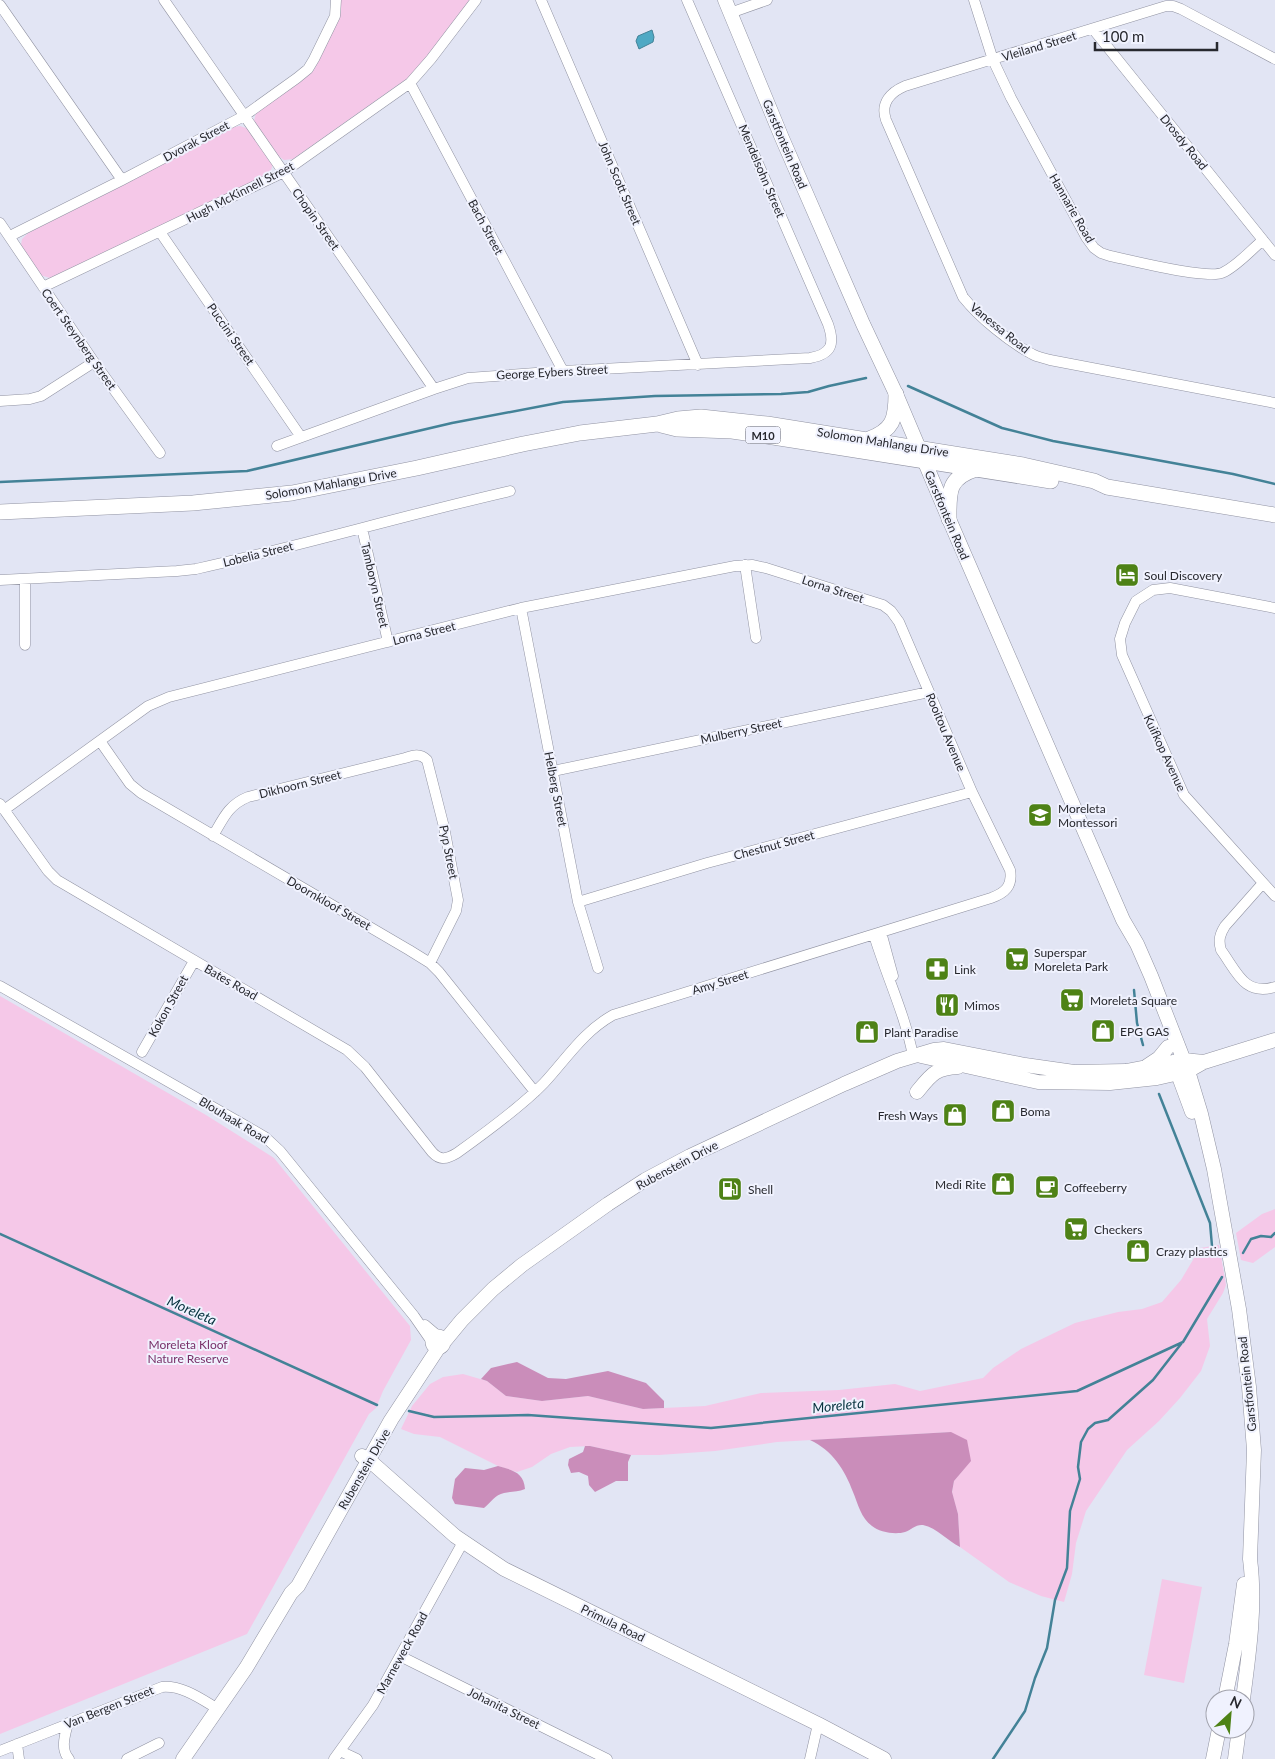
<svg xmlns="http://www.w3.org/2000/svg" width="1275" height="1759" font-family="Lato,sans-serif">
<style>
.green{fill:#f5c8e8}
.forest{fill:#ca8dba}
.water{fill:#4fa9c4;stroke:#438297}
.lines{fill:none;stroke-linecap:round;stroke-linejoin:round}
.stream{stroke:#438297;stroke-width:2.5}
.street-casing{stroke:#9193a2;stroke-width:11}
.secondary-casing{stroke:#9193a2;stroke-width:15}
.primary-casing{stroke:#9193a2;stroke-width:16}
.street{stroke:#fff;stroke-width:10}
.secondary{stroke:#fff;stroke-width:14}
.primary{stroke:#fff;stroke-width:15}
.labels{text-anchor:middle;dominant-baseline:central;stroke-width:4;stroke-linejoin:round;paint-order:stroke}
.shield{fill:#f0f2fe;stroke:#63656c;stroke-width:1}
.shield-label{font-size:11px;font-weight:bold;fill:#27282e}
.street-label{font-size:12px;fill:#27282e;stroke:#f0f2fe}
.poi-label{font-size:12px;fill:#27282e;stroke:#f0f2fe;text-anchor:start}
.park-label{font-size:12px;fill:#782f68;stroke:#f0f2fe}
.water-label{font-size:14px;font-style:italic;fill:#05313d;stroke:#f0f2fe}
</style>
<rect width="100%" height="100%" fill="#e2e5f4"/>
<!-- green -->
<path class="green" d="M340,0H471L415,73L293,159L284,160L277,155L254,121L256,113L314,70L341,12Z
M240,126L249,129L273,164L269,176L50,278L40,275L21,245L22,239L28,233L234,127Z
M0,996L206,1115L274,1158L410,1326L411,1340L383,1391L376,1408L369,1414L247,1634L0,1734Z
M1275,1209V1247L1253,1263L1241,1260L1236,1233L1262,1214Z
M1219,1245L1226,1285L1223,1293L1207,1319L1210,1346L1201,1371L1180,1398L1159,1421L1127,1450L1086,1511L1076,1543L1072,1574L1064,1602L1041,1596L1009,1582L960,1547L958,1514L952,1493L954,1481L971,1460L951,1432L777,1442L715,1451L659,1455H631L590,1446L570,1447L551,1454L532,1467L517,1472L498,1466L440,1437L414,1434L401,1429L412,1406L430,1384L443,1377L463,1374L487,1381L506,1396L542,1401L588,1396L643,1409L705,1406L761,1393L839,1390L895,1384L920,1391L983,1378L993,1368L1021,1349L1075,1323L1118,1312L1142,1309L1162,1302L1181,1280L1200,1248Z
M1162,1579L1202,1587L1184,1683L1144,1675Z"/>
<!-- forest -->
<path class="forest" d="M517,1362L548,1378L566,1379L608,1371L646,1383L664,1401V1408L643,1409L588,1396L542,1401L506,1396L487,1381L481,1379L491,1368Z
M951,1432L967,1440L971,1461L954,1481L952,1492L958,1514L960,1547C948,1541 937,1528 923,1525C916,1524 911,1530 905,1532C895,1535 879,1532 872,1526C861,1518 858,1504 853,1492C845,1470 832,1450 810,1440Z
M585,1446H590L631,1455L628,1462V1481H616L595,1492L589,1485L588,1476L579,1472L571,1473L568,1465L569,1459L583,1452Z
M498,1466C512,1470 524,1472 525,1489C518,1492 512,1491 504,1493C495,1495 491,1502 484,1508L455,1504L452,1498L455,1479L465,1468L484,1470Z"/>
<!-- water -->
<path class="water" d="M652,30L654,37L653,42L639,49L636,41L638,36Z"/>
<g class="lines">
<!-- stream -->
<path class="stream" d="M908,386L1002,428L1053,441L1233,474L1275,484
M0,482L247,471L452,423L563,402L655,396L781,394L808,392L829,386L866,378
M1134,990L1137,1023L1143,1045
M1159,1094L1210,1223L1212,1246
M0,1234L377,1405
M1243,1253L1251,1239L1261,1236L1271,1237L1275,1233
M409,1411L434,1417L528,1415L711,1428L1077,1391L1183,1342L1222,1277
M993,1759L1025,1711L1035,1678L1047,1648L1055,1600L1067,1568L1070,1511L1080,1479L1078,1467L1081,1442L1088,1429L1095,1423L1108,1420L1153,1380L1181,1344"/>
<defs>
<path id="street" d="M164,0L434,389
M541,0L698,365
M974,0L993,60L1011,98L1086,237L1094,248L1101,253L1110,256C1131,260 1209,281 1224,272C1238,265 1251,250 1263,240
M0,5L122,180
M730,13L767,0
M1093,29L1275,255
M1275,59L1181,9L1173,6H1166L905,86C891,92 880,103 886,120L963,297C980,318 1008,341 1032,354C1037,357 1044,358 1050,360L1275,403
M410,83L563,371
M0,223L94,362L160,453
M160,232L301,437
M10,236L122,180L244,116L297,78L308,69L314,59L335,16L336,0
M43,287L284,172L410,83L431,59L476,0
M0,401L30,399L41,396L94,362
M277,446L434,389L468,378L563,371L810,358C832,354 835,344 828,324L687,0
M362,528L388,642
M745,565L756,638
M0,580L177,571L196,569C301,546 405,515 510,491
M521,608L578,902L598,968
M1275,608L1170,588L1153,590L1136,601L1125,623L1120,639L1122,655L1184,795L1275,896
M25,645V579
M100,741L130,784L141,793L409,950L430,963L439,972L535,1092
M553,771L929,692
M0,804L48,871L57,880L347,1050L365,1067L432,1152C440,1161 447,1159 457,1153C485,1133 521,1107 544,1083C567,1058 583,1032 613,1015L991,898C1005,893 1013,886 1010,870L972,792L899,622L891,611L883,605L766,568L752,565L735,566L521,608L169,697L148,706L4,810
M213,836C223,819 228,805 248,797L405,758C414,755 420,753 427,760L444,827L458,900L456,911L430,963
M1263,883L1225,926C1220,934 1218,940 1221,950C1237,972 1244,996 1275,987
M578,902L707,863L972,792
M881,932L893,976
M874,935C886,975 905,1014 913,1056
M0,986L241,1123L265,1137L280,1151L414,1316L432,1342
M142,1052L194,961
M425,1325L438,1336
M400,1656L607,1759
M68,1723C65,1735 60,1749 69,1759
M17,1744L19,1759
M0,1751L162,1687C182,1685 201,1699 218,1709
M340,1751L357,1759
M127,1759L159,1743
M334,1759L373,1705L463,1542
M810,1759L818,1724"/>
<path id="secondary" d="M725,0L782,138L863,324L896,394L949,519L1123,920L1137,944L1151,976L1188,1071L1201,1114L1214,1169L1239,1309L1249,1387L1254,1450L1250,1559C1256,1605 1249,1654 1243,1699
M921,1056L1038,1082L1110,1083L1157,1078L1188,1071L1204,1062L1275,1040
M1147,1066L1159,1058L1168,1047
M1175,1066L1192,1112
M917,1092C931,1075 935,1068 958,1067
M432.5 1342a5.5 5.5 0 1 1 11 0a5.5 5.5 0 1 1-11 0Z
M443,1343L462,1320L493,1289L522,1265L608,1204L645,1180L690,1156L844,1084L897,1061L934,1050L944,1049L1025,1065L1074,1072L1126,1071L1183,1060L1204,1062
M362,1456L369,1460L455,1536L504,1569L818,1724L884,1759
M1225,1699L1236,1644L1244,1584
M183,1759L246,1668L291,1593L298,1586L391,1420L439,1347
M1213,1759L1219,1729
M1235,1759L1239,1729"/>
<path id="primary" d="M661,425L677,429L732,431L773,437L1051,481
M869,439C893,430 896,419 896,394
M0,512L193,503L292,493L417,468L523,444L580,433L657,424L678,419L701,417L767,424L979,458L1023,465L1094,481L1107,487L1275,515
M949,519C949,493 947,478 976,469"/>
</defs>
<!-- street casing -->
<use href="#street" class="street-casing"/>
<!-- secondary casing -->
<use href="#secondary" class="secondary-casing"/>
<!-- primary casing -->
<use href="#primary" class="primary-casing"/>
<!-- street -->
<use href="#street" class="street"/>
<!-- secondary -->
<use href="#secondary" class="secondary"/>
<!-- primary -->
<use href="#primary" class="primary"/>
</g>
<!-- icons -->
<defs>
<symbol id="hotel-square" viewBox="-11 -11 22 22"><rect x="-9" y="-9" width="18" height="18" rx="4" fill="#4e8216" stroke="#f0f2fe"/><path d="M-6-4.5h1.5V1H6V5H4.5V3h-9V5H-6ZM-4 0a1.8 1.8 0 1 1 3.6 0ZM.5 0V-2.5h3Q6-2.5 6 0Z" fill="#fff"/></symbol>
<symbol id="school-square" viewBox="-11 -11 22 22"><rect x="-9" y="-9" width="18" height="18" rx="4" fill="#4e8216" stroke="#f0f2fe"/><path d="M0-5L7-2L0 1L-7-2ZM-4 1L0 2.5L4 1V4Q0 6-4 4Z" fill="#fff"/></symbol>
<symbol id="supermarket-square" viewBox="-11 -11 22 22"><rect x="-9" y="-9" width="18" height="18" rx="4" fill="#4e8216" stroke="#f0f2fe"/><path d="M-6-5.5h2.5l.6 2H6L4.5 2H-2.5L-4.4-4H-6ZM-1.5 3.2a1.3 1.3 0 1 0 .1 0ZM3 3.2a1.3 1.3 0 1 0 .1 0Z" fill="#fff"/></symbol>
<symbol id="pharmacy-square" viewBox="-11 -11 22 22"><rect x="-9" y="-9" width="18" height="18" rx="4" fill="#4e8216" stroke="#f0f2fe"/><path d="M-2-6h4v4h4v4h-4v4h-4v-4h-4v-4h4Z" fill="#fff"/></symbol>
<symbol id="restaurant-square" viewBox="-11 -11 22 22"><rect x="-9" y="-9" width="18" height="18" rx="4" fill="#4e8216" stroke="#f0f2fe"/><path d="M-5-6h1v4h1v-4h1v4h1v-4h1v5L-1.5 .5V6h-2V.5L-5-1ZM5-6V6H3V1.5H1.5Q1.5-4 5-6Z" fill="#fff"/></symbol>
<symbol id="shop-square" viewBox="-11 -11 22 22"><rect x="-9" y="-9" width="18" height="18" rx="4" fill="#4e8216" stroke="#f0f2fe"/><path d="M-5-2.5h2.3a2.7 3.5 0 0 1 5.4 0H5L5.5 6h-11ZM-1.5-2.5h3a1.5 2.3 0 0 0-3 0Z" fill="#fff"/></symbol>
<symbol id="cafe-square" viewBox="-11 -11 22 22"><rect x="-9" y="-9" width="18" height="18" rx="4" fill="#4e8216" stroke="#f0f2fe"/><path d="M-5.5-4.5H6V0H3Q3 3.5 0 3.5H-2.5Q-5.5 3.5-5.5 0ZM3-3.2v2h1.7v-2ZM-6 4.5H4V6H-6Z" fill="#fff"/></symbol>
<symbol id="fuel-square" viewBox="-11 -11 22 22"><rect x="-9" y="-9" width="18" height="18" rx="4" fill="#4e8216" stroke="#f0f2fe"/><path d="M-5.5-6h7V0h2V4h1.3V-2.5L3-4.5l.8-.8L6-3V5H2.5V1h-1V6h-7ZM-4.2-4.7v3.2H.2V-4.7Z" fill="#fff"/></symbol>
</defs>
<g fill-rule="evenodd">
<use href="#hotel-square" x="1113" y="561" width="28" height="28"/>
<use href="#school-square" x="1026" y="801" width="28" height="28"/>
<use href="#supermarket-square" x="1003" y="945" width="28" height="28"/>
<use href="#pharmacy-square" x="923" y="955" width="28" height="28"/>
<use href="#supermarket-square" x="1058" y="986" width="28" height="28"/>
<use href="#restaurant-square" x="933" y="991" width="28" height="28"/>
<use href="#shop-square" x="1089" y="1017" width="28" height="28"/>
<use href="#shop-square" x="853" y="1018" width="28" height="28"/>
<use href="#shop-square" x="989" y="1097" width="28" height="28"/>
<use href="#shop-square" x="941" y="1101" width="28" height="28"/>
<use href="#shop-square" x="989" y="1170" width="28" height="28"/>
<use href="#cafe-square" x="1033" y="1173" width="28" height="28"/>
<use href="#fuel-square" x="716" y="1175" width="28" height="28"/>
<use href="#supermarket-square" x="1062" y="1215" width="28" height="28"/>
<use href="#shop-square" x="1124" y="1237" width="28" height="28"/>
</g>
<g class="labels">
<!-- shield labels -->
<rect class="shield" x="745.5" y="426.5" width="35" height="17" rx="4"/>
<g class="shield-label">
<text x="763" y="435">M10</text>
</g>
<!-- street labels -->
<g class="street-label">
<text transform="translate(1039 46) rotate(-17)">Vleiland Street</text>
<text transform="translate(196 141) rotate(-28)">Dvorak Street</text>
<text transform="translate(1184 142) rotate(51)">Drosdy Road</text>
<text transform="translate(785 144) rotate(67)">Garstfontein Road</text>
<text transform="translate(762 171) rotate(67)">Mendelsohn Street</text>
<text transform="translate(620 183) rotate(67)">John Scott Street</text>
<text transform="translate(240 192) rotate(-27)">Hugh McKinnell Street</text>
<text transform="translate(1072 208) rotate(60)">Hannarie Road</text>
<text transform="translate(316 219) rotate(55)">Chopin Street</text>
<text transform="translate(486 227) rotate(62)">Bach Street</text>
<text transform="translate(1000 328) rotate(39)">Vanessa Road</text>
<text transform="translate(231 334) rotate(55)">Puccini Street</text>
<text transform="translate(79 339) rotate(55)">Coert Steynberg Street</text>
<text transform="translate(552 372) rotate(-3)">George Eybers Street</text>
<text transform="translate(883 442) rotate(9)">Solomon Mahlangu Drive</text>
<text transform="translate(331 484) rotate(-10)">Solomon Mahlangu Drive</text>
<text transform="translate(947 515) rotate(67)">Garstfontein Road</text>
<text transform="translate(258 554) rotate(-14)">Lobelia Street</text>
<text transform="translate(375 585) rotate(77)">Tamboryn Street</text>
<text transform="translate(833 589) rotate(18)">Lorna Street</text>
<text transform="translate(424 633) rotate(-14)">Lorna Street</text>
<text transform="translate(741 731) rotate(-12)">Mulberry Street</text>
<text transform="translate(946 732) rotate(67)">Rooitou Avenue</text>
<text transform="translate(1165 753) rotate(65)">Kuifkop Avenue</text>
<text transform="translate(300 784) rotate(-14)">Dikhoorn Street</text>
<text transform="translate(556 789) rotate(79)">Helberg Street</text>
<text transform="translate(774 845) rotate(-15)">Chestnut Street</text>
<text transform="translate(449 852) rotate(79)">Pyp Street</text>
<text transform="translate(329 903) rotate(30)">Doornkloof Street</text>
<text transform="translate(231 982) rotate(30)">Bates Road</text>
<text transform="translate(720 982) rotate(-17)">Amy Street</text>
<text transform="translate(168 1006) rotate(-61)">Kokon Street</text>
<text transform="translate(234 1120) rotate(31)">Blouhaak Road</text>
<text transform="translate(677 1165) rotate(-28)">Rubenstein Drive</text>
<text transform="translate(1247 1384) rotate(-96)">Garstfontein Road</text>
<text transform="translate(364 1469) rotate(-60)">Rubenstein Drive</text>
<text transform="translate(613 1623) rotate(26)">Primula Road</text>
<text transform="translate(402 1653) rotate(-61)">Marneweck Road</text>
<text transform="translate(109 1707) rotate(-22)">Van Bergen Street</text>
<text transform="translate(504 1708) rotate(26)">Johanita Street</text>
</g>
<!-- poi labels -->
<g class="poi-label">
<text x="1144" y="575">Soul Discovery</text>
<text x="1058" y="808">Moreleta<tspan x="1058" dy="14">Montessori</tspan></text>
<text x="1034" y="952">Superspar<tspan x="1034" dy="14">Moreleta Park</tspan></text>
<text x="954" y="969">Link</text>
<text x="1090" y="1000">Moreleta Square</text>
<text x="964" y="1005">Mimos</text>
<text x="1120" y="1031">EPG GAS</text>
<text x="884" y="1032">Plant Paradise</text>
<text x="1020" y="1111">Boma</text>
<text x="938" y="1115" text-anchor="end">Fresh Ways</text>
<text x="986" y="1184" text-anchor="end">Medi Rite</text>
<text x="1064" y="1187">Coffeeberry</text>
<text x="748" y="1189">Shell</text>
<text x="1094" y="1229">Checkers</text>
<text x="1156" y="1251">Crazy plastics</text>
</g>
<!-- park labels -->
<g class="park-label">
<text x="188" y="1344">Moreleta Kloof<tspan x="188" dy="14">Nature Reserve</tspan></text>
</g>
<!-- water labels -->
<g class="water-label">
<text transform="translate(192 1310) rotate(24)">Moreleta</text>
<text transform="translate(838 1405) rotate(-6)">Moreleta</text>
</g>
</g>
<!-- north arrow -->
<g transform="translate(1230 1714) rotate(26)"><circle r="24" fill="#f0f2fe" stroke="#a0a1ab"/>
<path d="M0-4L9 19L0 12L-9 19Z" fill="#4e8216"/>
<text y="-8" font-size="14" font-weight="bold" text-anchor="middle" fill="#27282e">N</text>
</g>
<!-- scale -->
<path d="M1095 42v8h122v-8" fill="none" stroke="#27282e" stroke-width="2.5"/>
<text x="1102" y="42" font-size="15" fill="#27282e" stroke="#f0f2fe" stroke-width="4" paint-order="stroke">100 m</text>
</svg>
